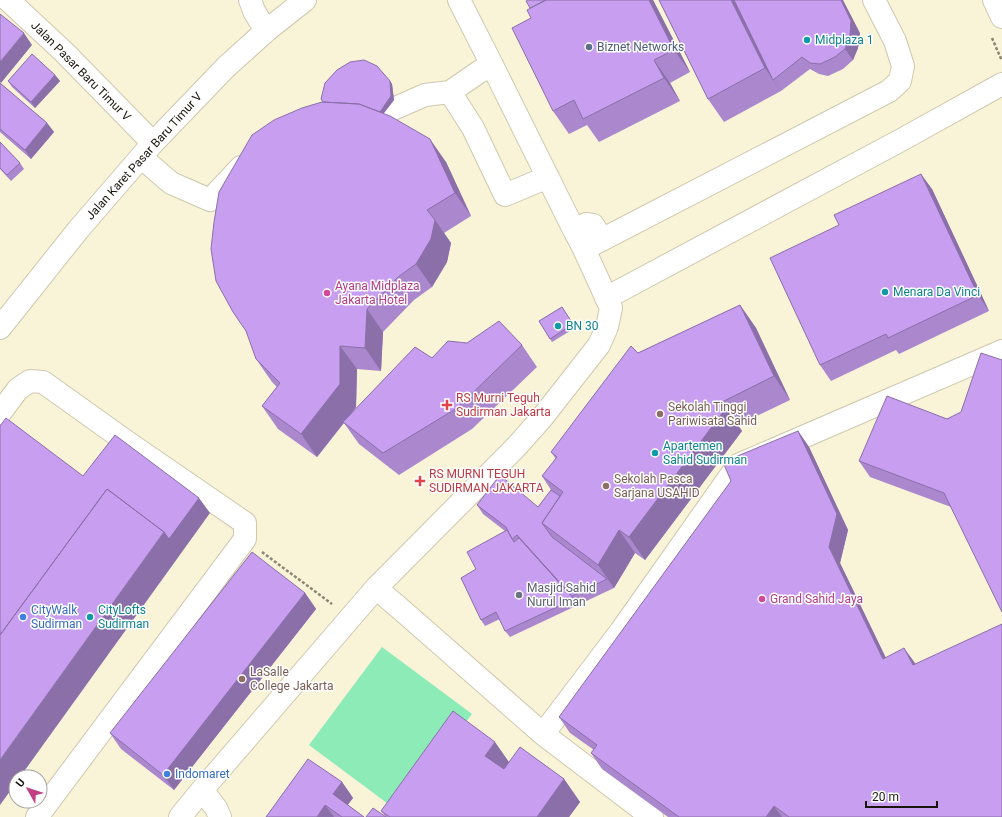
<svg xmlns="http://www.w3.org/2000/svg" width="1002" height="817" font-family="Roboto,sans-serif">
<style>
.green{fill:#8cebb6}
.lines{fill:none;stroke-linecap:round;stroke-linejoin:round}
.minor-casing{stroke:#cfc8ae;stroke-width:24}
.major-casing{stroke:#cfc8ae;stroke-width:24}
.path{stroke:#8a8573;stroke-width:2.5;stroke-dasharray:3 2;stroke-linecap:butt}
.minor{stroke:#fff;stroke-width:22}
.major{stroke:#fff;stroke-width:22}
.wall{fill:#ab88ce}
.shaded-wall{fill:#8b6fa8}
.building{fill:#c79ef0;stroke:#8b6fa8}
.culture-dot{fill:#0f9aa8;stroke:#fff;stroke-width:1.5}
.service-dot{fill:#5c6f8a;stroke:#fff;stroke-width:1.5}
.hotel-dot{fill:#d1479c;stroke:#fff;stroke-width:1.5}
.health-dot{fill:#e0444e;stroke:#fff;stroke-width:1.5}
.education-dot{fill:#8d6e63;stroke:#fff;stroke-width:1.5}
.worship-dot{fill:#6b7280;stroke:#fff;stroke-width:1.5}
.shop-dot{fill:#3f7fe0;stroke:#fff;stroke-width:1.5}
.labels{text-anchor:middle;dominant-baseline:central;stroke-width:3;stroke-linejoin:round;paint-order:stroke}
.culture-label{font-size:12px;fill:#0d838f;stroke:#fff;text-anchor:start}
.service-label{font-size:12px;fill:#4e5e75;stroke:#fff;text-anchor:start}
.street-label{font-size:12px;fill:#19160d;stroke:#fff}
.hotel-label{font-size:12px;fill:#b23c85;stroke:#fff;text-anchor:start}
.health-label{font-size:12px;fill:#be3a42;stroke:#fff;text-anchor:start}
.education-label{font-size:12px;fill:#785e54;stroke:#fff;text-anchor:start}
.worship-label{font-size:12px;fill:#5b616d;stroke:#fff;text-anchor:start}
.shop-label{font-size:12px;fill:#366cbe;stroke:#fff;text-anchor:start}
</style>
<rect width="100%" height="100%" fill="#f9f3d8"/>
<!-- green -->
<path class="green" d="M382,647L472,714L399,812L309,745Z"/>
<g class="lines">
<defs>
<path id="minor" d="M8,0L64,52L153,143
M250,0L254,11L266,31
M450,92L473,128L505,195L548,177
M384,113L425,95L450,92L479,72L492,65
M141,157L171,183L210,200L241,167
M574,230L586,224L593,225L602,239
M584,249L889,91L900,81L903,66L895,41L874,0
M606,298L903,139L1002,84
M0,328L78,230L153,143L226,67L266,31L305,0
M0,413L18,389L30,381L43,382L127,442L245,523V539L37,817
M376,588L404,612L543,734L621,631L738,465L1002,351
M543,734L652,817
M202,790L216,808L220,817
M180,817L202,790L376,588L516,447L541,419L599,345L607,327L611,308L584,249L574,230L492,65L459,0"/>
<path id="major" d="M994,0L1002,17"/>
</defs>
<!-- minor casing -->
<use href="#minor" class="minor-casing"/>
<!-- major casing -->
<use href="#major" class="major-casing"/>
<!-- path -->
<path class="path" d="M992,38L1002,61
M262,552L332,604"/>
<!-- minor -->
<use href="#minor" class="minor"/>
<!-- major -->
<use href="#major" class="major"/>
</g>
<!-- wall -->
<path class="wall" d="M653,0L690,72L670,83L680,101L599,142L587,125L569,134L553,111L531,18Z
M659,0L860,33L858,48L853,60L843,69L828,76L819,74L810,69L781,91L724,122L708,99Z
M55,75L60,81L35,108L12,87L8,81Z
M390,81L392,84L394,100L383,114L446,162L471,216L444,233L451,243L447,262L432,287L414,300L383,332L381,371L357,369L356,407L353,412L432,358L467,343L522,345L537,367L472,429L399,475L359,444L344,423L317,457L278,429L262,406L277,387L272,382L256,359L322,102Z
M0,83L47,123L54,132L31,159L0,132Z
M0,142L20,163L24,169L11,181L0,169Z
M932,189L989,311L899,354L896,350L831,381L820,365Z
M740,305L756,328L790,400L738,425L742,431L645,560L635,553L614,588L510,637L505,631L500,619L485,626L481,620L476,569L505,531L483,514L477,505L538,507L551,490L542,476L556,459L551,452L638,353Z
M562,307L575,328L552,342L539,321Z
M961,412L951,507L870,477L859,461Z
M798,431L809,447L848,530L840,563L886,658L1002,817H668L602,769L591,753L594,750L570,733L559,717Z
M305,593L316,609L174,790L121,749L110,733Z
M509,762L564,779L580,802L569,817H386L381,811Z
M342,782L353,798L347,805L364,817H266Z"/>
<!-- shaded-wall -->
<path class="shaded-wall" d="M649,0H653L690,72L674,50Z
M731,0H736L773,80L781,91L765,68Z
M841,0H843L860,33L858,48L853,60L845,49Z
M24,33L32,45L1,83L0,82V62Z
M654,60L670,83L680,101L664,78Z
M55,75L60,81L35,108L31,102Z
M390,81L392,84L394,100L384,113L375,127L373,124Z
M47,123L54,132L31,159L25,150Z
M430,139L446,162L471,216L455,193Z
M921,174L932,189L989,311L978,295Z
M435,220L451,243L447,262L432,287L416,264Z
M740,305L756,328L790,400L774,376Z
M367,309L383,332L381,371L365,348Z
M340,346L357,369L356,407L317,457L301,434Z
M726,408L742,431L645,560L629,537Z
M798,431L809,447L848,530L840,563L894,675L883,659L829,547Z
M199,498L210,513L20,777H16V783L0,805V760L164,532Z
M619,530L635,553L614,588L598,565Z
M305,593L316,609L174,790L163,775Z
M904,648L915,663L924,681L913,665Z
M495,742L511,765L501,778L485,756Z
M564,779L580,802L569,817H537Z
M342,782L353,798L344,810L333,794Z
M325,805L334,817H317Z
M774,806L782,817H766Z"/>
<!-- building -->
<path class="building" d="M528,0H546L530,8L526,1Z
M546,0H649L674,50L654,60L664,78L583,119L574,100L553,111L512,28L531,18L527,10Z
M659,0H731L765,68L708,99Z
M734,0H841L851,21L850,36L845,49L835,57L820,64L810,63L802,57L773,80Z
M0,14L24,33L0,62Z
M32,54L55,75L31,102L8,81Z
M364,60L377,66L390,81L391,96L380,112L359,104L323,102L321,99L325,83L337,70L350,62Z
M0,83L47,123L25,150L0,129Z
M322,102L359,104L390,116L430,139L455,193L427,210L435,220L431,239L416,264L398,277L367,309L365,348L340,346V384L301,434L262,406L280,383L256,359L246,331L233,312L216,281L211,249L214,222L219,192L252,135L274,120L302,108Z
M0,142L20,163L7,175L0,168Z
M921,174L978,295L888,338L886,334L820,365L770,258L839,225L834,215Z
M740,305L774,376L718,404L726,408L629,537L619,530L598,565L542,523L563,492L542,476L557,457L551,452L631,346L638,353Z
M562,307L573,324L550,339L539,321Z
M499,321L522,345L457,408L383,453L343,422L415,347L432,358L448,341L467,343Z
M981,353L1002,360V612L944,493L859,461L887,396L947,419L961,412Z
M6,418L83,476L115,435L199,498L169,539L164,532L107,489L0,635V426Z
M798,431L837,514L829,547L883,659L904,648L913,665L1002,624V817H789L774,806L766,817H679L591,753L597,745L559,717L731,481L723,462Z
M500,475L538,507L551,490L560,496L542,523L552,537L607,579L572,596L517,535L512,539L506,527L477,505Z
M107,489L164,532L0,760V635Z
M507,530L514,542L519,538L574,599L505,631L496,612L481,620L461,578L476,569L467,552Z
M252,552L305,593L163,775L110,733Z
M453,711L495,742L485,756L504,769L520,747L564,779L537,817H390L381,811Z
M308,759L342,782L333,794L364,817H342L325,805L317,817H266Z
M373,808L386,817H366Z"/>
<!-- markers -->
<g class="culture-dot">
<circle cx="807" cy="40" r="4"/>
<circle cx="885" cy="292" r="4"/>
<circle cx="558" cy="326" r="4"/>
<circle cx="655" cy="453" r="4"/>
<circle cx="90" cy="617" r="4"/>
</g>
<circle class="service-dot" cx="589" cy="47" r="4"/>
<g class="hotel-dot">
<circle cx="327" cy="293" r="4"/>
<circle cx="762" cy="599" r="4"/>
</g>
<g class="health-dot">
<path d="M445 399h4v4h4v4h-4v4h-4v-4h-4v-4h4z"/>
<path d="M418 475h4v4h4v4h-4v4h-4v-4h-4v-4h4z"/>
</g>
<g class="education-dot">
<circle cx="660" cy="414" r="4"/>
<circle cx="606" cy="486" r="4"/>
<circle cx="242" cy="679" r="4"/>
</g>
<circle class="worship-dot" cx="519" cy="595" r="4"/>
<g class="shop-dot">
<circle cx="23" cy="617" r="4"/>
<circle cx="167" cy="774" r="4"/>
</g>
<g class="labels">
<!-- culture labels -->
<g class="culture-label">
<text x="815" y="40">Midplaza 1</text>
<text x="893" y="292">Menara Da Vinci</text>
<text x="566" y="326">BN 30</text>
<text x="663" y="446">Apartemen<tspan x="663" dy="14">Sahid Sudirman</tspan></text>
<text x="98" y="610">CityLofts<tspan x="98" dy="14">Sudirman</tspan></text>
</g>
<!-- service labels -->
<g class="service-label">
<text x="597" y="47">Biznet Networks</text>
</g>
<!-- street labels -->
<g class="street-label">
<text transform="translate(81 71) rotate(45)">Jalan Pasar Baru Timur V</text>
<text transform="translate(144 156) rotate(-48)">Jalan Karet Pasar Baru Timur V</text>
</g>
<!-- hotel labels -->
<g class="hotel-label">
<text x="335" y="286">Ayana Midplaza<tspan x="335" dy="14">Jakarta Hotel</tspan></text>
<text x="770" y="599">Grand Sahid Jaya</text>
</g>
<!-- health labels -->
<g class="health-label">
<text x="456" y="398">RS Murni Teguh<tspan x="456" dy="14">Sudirman Jakarta</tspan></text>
<text x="429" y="474">RS MURNI TEGUH<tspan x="429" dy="14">SUDIRMAN JAKARTA</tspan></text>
</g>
<!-- education labels -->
<g class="education-label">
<text x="668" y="407">Sekolah Tinggi<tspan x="668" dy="14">Pariwisata Sahid</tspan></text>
<text x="614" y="479">Sekolah Pasca<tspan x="614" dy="14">Sarjana USAHID</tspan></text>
<text x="250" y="672">LaSalle<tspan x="250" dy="14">College Jakarta</tspan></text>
</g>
<!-- worship labels -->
<g class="worship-label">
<text x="527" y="588">Masjid Sahid<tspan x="527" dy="14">Nurul Iman</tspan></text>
</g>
<!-- shop labels -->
<g class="shop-label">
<text x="31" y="610">CityWalk<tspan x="31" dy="14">Sudirman</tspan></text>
<text x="175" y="774">Indomaret</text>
</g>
</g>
<!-- north arrow -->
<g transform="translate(28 789) rotate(309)"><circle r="19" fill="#ffffff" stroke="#a3a29e"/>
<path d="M0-3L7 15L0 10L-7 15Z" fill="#c33f83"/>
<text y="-6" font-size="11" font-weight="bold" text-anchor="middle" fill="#19160d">U</text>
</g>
<!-- scale -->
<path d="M866 801v6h71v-6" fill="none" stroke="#19160d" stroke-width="2"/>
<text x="872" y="801" font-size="12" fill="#19160d" stroke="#ffffff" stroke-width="3" paint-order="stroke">20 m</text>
</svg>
